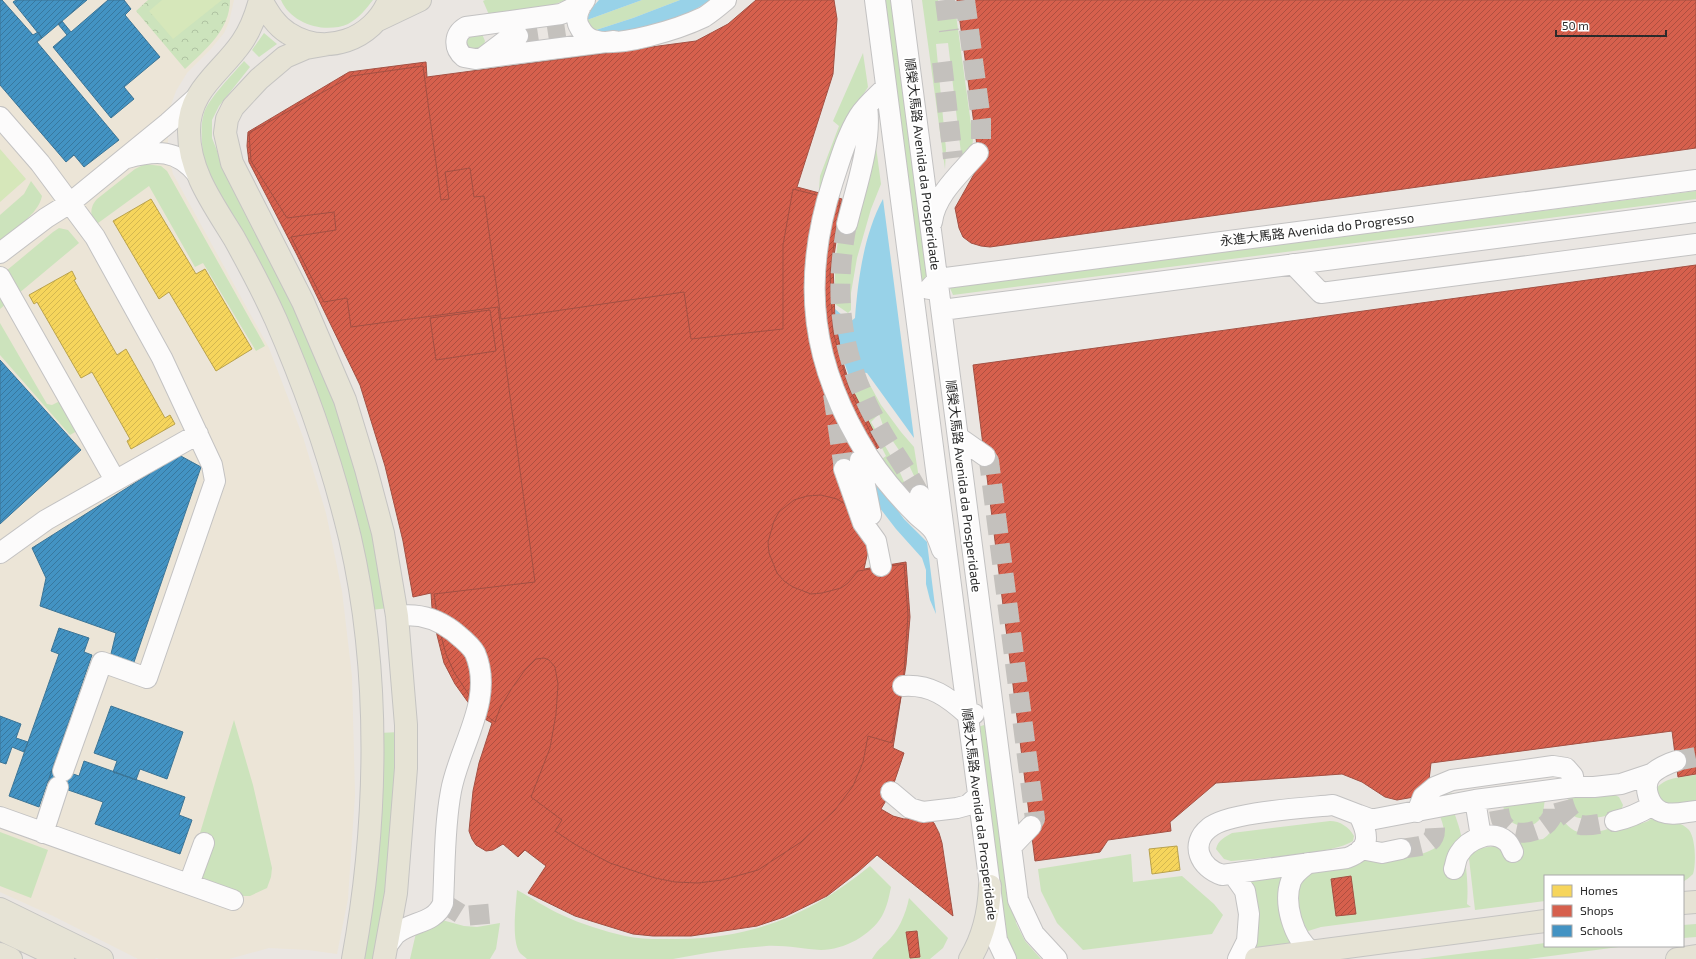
<svg xmlns="http://www.w3.org/2000/svg" width="1696" height="959" font-family="'Exo 2','Noto Sans SC',sans-serif">
<style>
.education{fill:#ece5d7}
.grass{fill:#cce3bc}
.park{fill:url(#park-crowns)}
.pitch{fill:#d6e7ba}
.water{fill:#98d2e8}
.homes{fill:url(#homes-hatch);stroke:#b9a24d}
.shops{fill:url(#shops-hatch);stroke:#a35043}
.schools{fill:url(#schools-hatch);stroke:#3c7495}
.lines{fill:none;stroke-linecap:round;stroke-linejoin:round}
.minor-tunnel{stroke:#c4c1bd;stroke-width:20;stroke-dasharray:20 10;stroke-linecap:butt}
.minor-casing{stroke:#c3c2c2;stroke-width:22}
.major-casing{stroke:#c5c4c2;stroke-width:24}
.minor{stroke:#fcfbfb;stroke-width:20}
.major{stroke:#e6e3d5;stroke-width:22}
.labels{text-anchor:middle;dominant-baseline:central;stroke-width:4;stroke-linejoin:round;paint-order:stroke}
.street-label{font-size:13px;fill:#2b2b2b;stroke:#fff}
</style>
<defs>
<pattern id="park-crowns" width="20" height="18" patternUnits="userSpaceOnUse"><rect width="20" height="18" fill="#cce3bc"/><path d="M2 6a3 3 0 1 1 6 0M12 15a3 3 0 1 1 6 0" fill="none" stroke="#afc3a2"/></pattern>
<pattern id="homes-hatch" width="6" height="6" patternUnits="userSpaceOnUse"><rect width="6" height="6" fill="#f6d55c"/><path d="M-1 1l2-2M0 6l6-6M5 7l2-2" fill="none" stroke="#d3b750"/></pattern>
<pattern id="shops-hatch" width="6" height="6" patternUnits="userSpaceOnUse"><rect width="6" height="6" fill="#d6604d"/><path d="M-1 1l2-2M0 6l6-6M5 7l2-2" fill="none" stroke="#ae4f40"/></pattern>
<pattern id="schools-hatch" width="6" height="6" patternUnits="userSpaceOnUse"><rect width="6" height="6" fill="#4393c3"/><path d="M-1 1l2-2M0 6l6-6M5 7l2-2" fill="none" stroke="#38789f"/></pattern>
</defs>
<rect width="100%" height="100%" fill="#eae6e2"/>
<!-- education -->
<path class="education" d="M0,0H234L229,22L224,33L210,50L187,73L176,91L171,105L168,123V154L173,174L269,348L303,437L326,513L342,591L352,676L355,795L348,899L337,954L308,950L269,948L229,959H159L156,958L155,959H138L53,916L0,892Z"/>
<!-- grass -->
<path class="grass" d="M281,0H373C366,9 359,18 348,24C325,34 291,24 281,0Z
M485,0H566L547,7L490,17L483,1Z
M642,0H680L633,18L596,30L591,27L587,20Z
M884,0H893L928,271L922,286Z
M922,0H938L941,18L951,16L949,0H954L973,139L972,149L960,165L961,153L948,43L936,44L946,149L945,169Z
M264,33L277,44L259,57L252,50Z
M482,34L485,41L483,48L469,53L463,37Z
M863,53L868,87L856,106L821,192L819,190L820,176L839,126L833,121Z
M244,61L250,67L219,106L212,120V138L223,166L278,263L335,391L358,465L389,608L370,610L359,539L204,166C203,149 199,129 204,113C208,99 234,73 244,61Z
M874,132L881,184L871,209L857,258L851,293V310L848,313L835,304V265L839,231L849,241L855,208Z
M145,164L161,166L167,171L265,346L256,351L203,263L195,267L149,186L94,226C91,215 89,208 97,199L135,169Z
M31,181L42,196C38,215 14,229 0,240V215L24,194Z
M1696,191V199L953,295L950,288L953,287Z
M59,228L68,230L79,243L0,309V276L53,232Z
M0,323L47,404L52,405L60,401L77,431L70,435L0,355Z
M862,378H866L881,405L901,432L914,447L921,491L909,465L884,428L879,414L871,422L898,468L908,491L879,461L886,456L855,394Z
M234,720L253,785L272,868L271,877L267,888L250,896H240L194,880L209,839L200,833Z
M984,725L987,726L1016,923L1025,941L1041,959H1012L1008,950L978,727Z
M400,732L387,906L376,959H358L379,733Z
M1696,775V802L1672,805L1662,803L1656,789C1665,777 1682,777 1696,775Z
M1452,793C1451,811 1458,819 1461,835C1465,857 1469,882 1467,904L1471,907L1321,927L1308,931L1301,918L1296,903L1298,880L1311,867L1389,856C1406,857 1442,856 1444,833C1444,824 1440,818 1438,809C1437,806 1437,801 1436,797Z
M1613,794L1619,797L1623,805L1621,811C1611,816 1583,822 1574,816C1570,812 1569,803 1568,798H1588Z
M1545,799C1544,804 1544,810 1542,815C1537,829 1517,829 1508,819C1505,816 1504,810 1503,805Z
M1557,809C1574,846 1594,831 1625,825C1633,824 1644,825 1651,819C1663,820 1680,820 1689,830C1696,839 1696,865 1693,874C1690,877 1686,880 1683,882V876H1545V901L1475,910L1468,850L1543,839C1555,831 1555,822 1557,809Z
M1330,821C1340,821 1349,827 1354,836L1353,841C1334,854 1257,858 1231,861L1224,859L1216,849C1218,840 1225,837 1232,833Z
M0,832L48,850L31,898L0,886Z
M1131,854L1133,882L1182,876L1214,904L1223,915L1212,934L1083,950L1057,923L1041,891L1038,869Z
M870,866L891,887C889,897 887,907 882,916C871,935 844,950 821,950C803,949 785,945 766,946C735,948 703,953 673,959H527C525,957 522,955 520,953C511,941 516,905 517,890C532,898 546,908 562,915C581,924 604,931 625,936C642,940 662,939 679,939C756,938 811,914 870,866Z
M1293,869L1302,948L1246,955L1241,876Z
M909,898L948,938L943,948L930,959H872C877,951 879,949 886,943C898,932 906,914 909,898Z
M442,920L464,926L477,927L500,923L496,949L490,959H410L416,933Z
M1696,924V937L1683,938V925Z
M1545,943V946H1626L1528,959H1419Z"/>
<!-- park -->
<path class="park" d="M148,0H230C230,30 205,50 185,69L136,11Z"/>
<!-- pitch -->
<path class="pitch" d="M162,0H222L173,39L149,11Z
M0,149L26,179L0,202Z"/>
<!-- water -->
<path class="water" d="M599,0H642L587,20L591,9Z
M680,0H710C688,17 622,41 596,30L633,18Z
M883,199L914,438L867,373L860,372L854,388C843,363 836,337 835,309L850,322L855,318C858,279 864,234 883,199Z
M869,472L904,519L927,542L936,614L930,600L926,584V570L922,558L896,529L876,503Z"/>
<!-- homes -->
<path class="homes" d="M151,199L196,274L205,269L252,349L216,371L169,292L159,299L113,221Z
M72,271L76,279L74,280L117,355L126,349L165,418L170,415L175,424L131,449L127,441L130,439L92,372L81,378L37,302L34,304L29,295Z
M1177,846L1180,870L1152,874L1149,849Z"/>
<!-- shops -->
<path class="shops" d="M756,0H834L837,19L833,74L797,187L842,199L833,263L835,321L844,366L850,385L881,446L868,455L861,522L868,551L864,569L906,562L910,617L906,665L893,748L904,753L891,792L881,809L893,816L904,819L919,818L928,819L934,823L939,833L942,843L953,916L877,855L858,872L827,896L784,917L757,926L691,936H653L633,934L575,916L528,893L546,866L525,850L518,857L503,844L493,850L486,851L476,845L472,839L469,831L473,791L479,763L492,723L481,717L470,705L455,684L444,663L437,635L432,608L431,593L413,597L403,541L385,466L360,385L297,255L249,162L247,146L248,132L349,72L426,62L427,77L696,41L728,24Z
M957,0H1696V148L990,247L981,246L971,243L963,237L959,228L955,208L978,167V153Z
M423,66L441,200L449,199L445,172L470,168L474,197L484,196L501,319L684,292L691,339L783,329V245L793,189L840,201L830,273L833,332L849,388L877,446L840,469L851,508L837,499L821,495L807,496L794,500L779,512L774,521L768,542L769,553L777,573L784,581L793,587L811,594L822,593L841,588L848,583L858,571L904,564L908,615L903,686L892,743L868,736L863,762L853,786L835,810L801,842L758,870L722,880L698,883L675,882L655,878L610,863L576,845L555,831L562,820L531,797L550,748L556,714L558,684L555,667L549,660L544,658L536,659L525,670L512,688L500,708L495,722L484,714L471,698L454,672L446,654L440,632L434,594L535,582L498,307L351,327L347,298L324,302L291,237L336,230L334,212L287,218L251,161L249,133L352,76Z
M1696,265V774L1678,777L1672,731L1431,763L1429,780L1414,797L1397,800L1385,797L1362,782L1342,774L1216,783L1170,822L1171,831L1108,840L1100,852L1035,861L973,365Z
M490,310L496,351L436,360L430,318Z
M1351,876L1356,914L1336,916L1331,879Z
M917,931L920,957L910,958L906,932Z"/>
<!-- schools -->
<path class="schools" d="M0,0H2L33,35L38,32L42,38L37,42L119,140L84,167L74,155L66,162L0,85Z
M16,0H87L42,38L13,2Z
M108,0H124L131,9L125,15L160,57L124,87L134,99L111,118L53,47L67,35L58,24L62,21L71,32Z
M0,360L81,450L0,524Z
M179,455L201,467L133,665L110,658L116,633L40,606L46,578L32,548Z
M59,628L89,638L84,652L92,655L39,807L9,796L59,654L51,651Z
M111,706L183,732L167,779L140,769L136,780L113,772L117,761L94,753Z
M0,716L21,724L16,738L28,742L24,752L12,747L6,764L0,762Z
M84,761L185,797L179,815L192,820L180,854L95,824L103,802L48,783L53,767L79,776Z"/>
<g class="lines">
<!-- minor-tunnel -->
<path class="minor-tunnel" d="M945,0L949,31
M965,0L981,120V142L978,153
M518,36L565,29
M942,62L953,158
M847,224C832,303 842,362 882,432C894,453 909,473 920,495
M833,394L844,469
M985,456L989,461L1035,819L1031,826
M1676,761L1696,757
M1563,801C1572,835 1588,825 1615,821
M1499,810C1500,816 1501,823 1506,827C1516,838 1543,832 1550,820C1554,815 1553,808 1553,802
M1401,849C1416,846 1436,848 1435,828
M443,903L464,916L497,913"/>
<defs>
<path id="minor" d="M585,0C579,8 574,19 580,28C583,34 587,38 593,40C618,49 681,28 704,17C712,12 719,6 726,0
M875,0L997,940L1006,959
M901,0L1018,900L1034,934L1057,959
M583,3L561,14L466,27C454,34 453,48 464,57L475,59L614,41
M484,57L505,41L518,36
M886,87C877,96 866,105 859,116C847,135 840,160 833,181C800,282 811,366 868,456C881,476 897,495 914,512C920,519 931,525 935,533C938,538 940,545 942,550
M0,117L40,163L95,237L162,358L212,465L215,481L147,678L102,662L63,771
M127,158C156,150 177,149 197,174
M932,222C935,195 961,173 978,153
M847,224C856,187 872,143 867,106
M0,253L46,218L70,203L168,123L197,97
M1293,264L1321,293L1696,244
M0,277L115,480
M929,289L938,279L1696,180
M942,310L1696,212
M958,437L985,456
M860,460L871,515
M844,469L863,523L876,541L881,566
M920,495L932,526
M0,553L46,520L198,434
M903,686C931,684 948,697 968,715L974,714
M1676,761C1669,763 1656,769 1651,775C1642,786 1649,807 1662,812C1672,816 1685,812 1696,811
M891,792L910,808L923,812L957,808L968,805L978,796
M1475,800L1481,837
M1333,805L1359,815C1369,835 1371,849 1347,858L1222,875C1200,868 1189,844 1209,828C1228,812 1305,808 1333,805Z
M1417,812L1423,797L1435,787L1452,780L1553,766L1566,768L1573,776L1574,787
M1359,815L1370,819H1375L1475,800L1574,787H1594L1621,784L1651,774
M0,817L233,900
M1615,821C1630,818 1640,813 1653,805
M43,833L58,787
M1011,847L1031,826
M1361,849L1382,853L1401,849
M1308,863C1302,868 1294,873 1291,881C1283,903 1293,938 1312,952
M1454,869C1456,863 1456,858 1459,854C1468,839 1492,829 1506,841C1509,843 1511,848 1513,852
M1233,874L1245,891L1249,914L1247,941L1238,959
M189,884L204,843
M388,944C391,941 393,937 396,934C411,921 435,924 443,903C445,866 444,828 451,791C459,746 495,699 475,653C471,645 460,637 453,631C436,618 418,613 397,616"/>
<path id="major" d="M260,0C256,15 251,29 242,42C221,73 188,90 189,132C189,172 214,205 234,238C249,265 264,293 276,320C307,391 332,463 350,538C381,672 378,824 353,959
M261,0C268,12 275,25 288,33C325,57 373,40 389,0
M378,20L420,0
M329,44L306,48L285,57L259,79L233,107L227,119L225,133L232,163L303,302L345,400L366,469L383,533L397,616L406,725V768L396,893L384,959
M1683,903L1696,902
M0,909L102,959
M0,929L63,959
M0,954L11,959
M970,959C984,936 989,913 990,886
M1256,959L1545,921
M1677,959L1696,956"/>
</defs>
<!-- minor casing -->
<use href="#minor" class="minor-casing"/>
<!-- major casing -->
<use href="#major" class="major-casing"/>
<!-- minor -->
<use href="#minor" class="minor"/>
<!-- major -->
<use href="#major" class="major"/>
</g>
<g class="labels">
<!-- street labels -->
<g class="street-label">
<text transform="translate(923 164) rotate(83)">順榮大馬路 Avenida da Prosperidade</text>
<text transform="translate(1317 229) rotate(-7)">永進大馬路 Avenida do Progresso</text>
<text transform="translate(964 486) rotate(83)">順榮大馬路 Avenida da Prosperidade</text>
<text transform="translate(980 814) rotate(83)">順榮大馬路 Avenida da Prosperidade</text>
</g>
</g>
<!-- legend -->
<rect x="1544" y="875" width="140" height="72" fill="#ffffff" stroke="#aaaaaa"/>
<rect x="1552" y="885" width="20" height="12" fill="#f6d55c" stroke="#aaaaaa"/>
<text x="1580" y="895" font-size="12" fill="#2b2b2b">Homes</text>
<rect x="1552" y="905" width="20" height="12" fill="#d6604d" stroke="#aaaaaa"/>
<text x="1580" y="915" font-size="12" fill="#2b2b2b">Shops</text>
<rect x="1552" y="925" width="20" height="12" fill="#4393c3" stroke="#aaaaaa"/>
<text x="1580" y="935" font-size="12" fill="#2b2b2b">Schools</text>
<!-- scale -->
<path d="M1556 30v6h110v-6" fill="none" stroke="#2b2b2b" stroke-width="2"/>
<text x="1562" y="30" font-size="12" fill="#2b2b2b" stroke="#ffffff" stroke-width="3" paint-order="stroke">50 m</text>
</svg>
